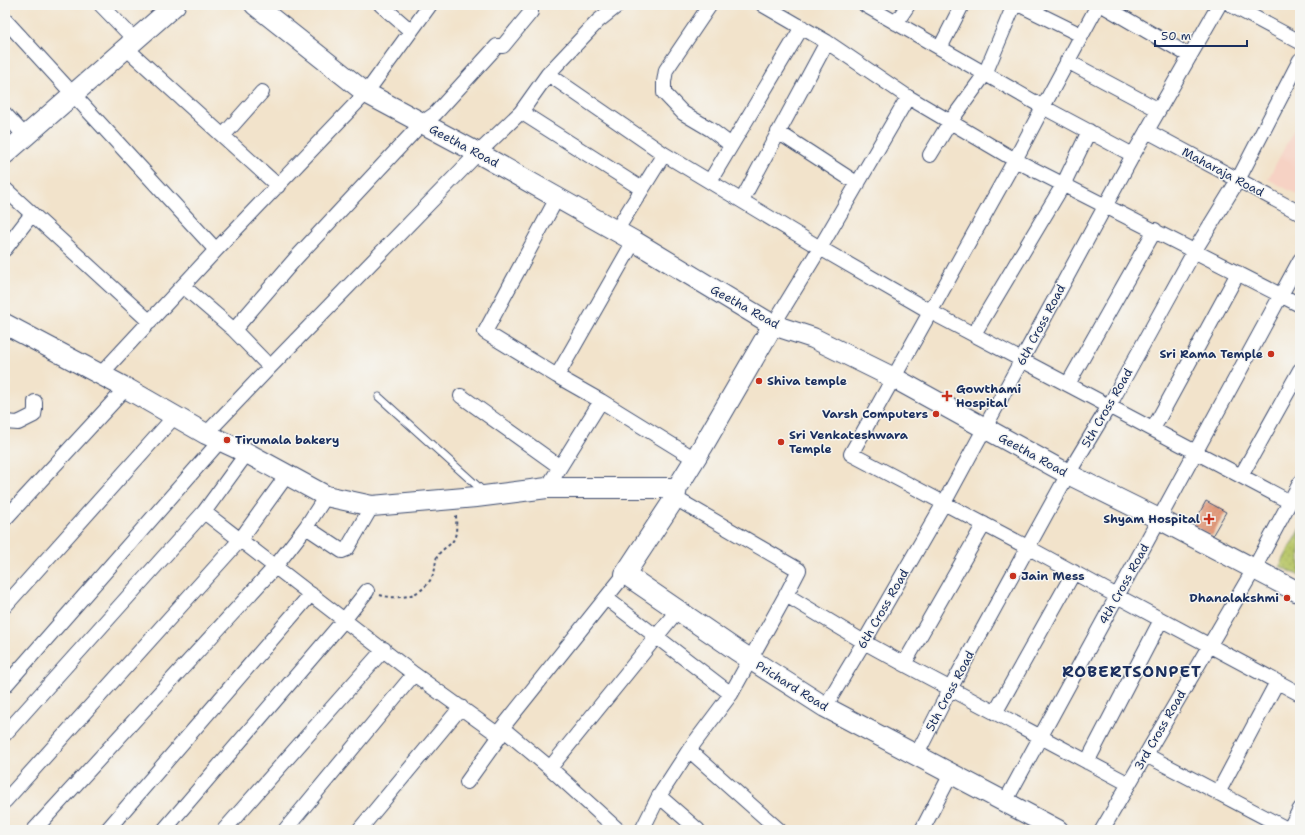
<svg xmlns="http://www.w3.org/2000/svg" width="1305" height="835" font-family="'Shantell Sans',sans-serif">
<style>
.built{fill:#f6d2c4}
.park{fill:url(#park-dots);stroke:#6a7a63}
.building{fill:url(#building-hatch)}
.lines{fill:none;stroke-linecap:round;stroke-linejoin:round}
.lane-casing{stroke:#3b4a6e;stroke-width:9}
.street-casing{stroke:#3b4a6e;stroke-width:16}
.secondary-casing{stroke:#3b4a6e;stroke-width:22}
.path{stroke:#3b4a6e;stroke-width:2;stroke-dasharray:3 3;stroke-linecap:butt}
.lane{stroke:#fff;stroke-width:7}
.street{stroke:#fff;stroke-width:14}
.secondary{stroke:#fff;stroke-width:20}
.poi-dot{fill:#c8321e;stroke:#f6f6f2;stroke-width:1.5}
.labels{text-anchor:middle;dominant-baseline:central;stroke-width:3;stroke-linejoin:round;paint-order:stroke}
.street-label{font-size:12px;fill:#1b2f5e;stroke:#f6f6f2}
.poi-label{font-size:12px;font-weight:bold;fill:#1b2f5e;stroke:#f6f6f2;text-anchor:start}
.district-label{font-size:16px;font-weight:bold;letter-spacing:1px;fill:#1b2f5e;stroke:#f6f6f2}
</style>
<defs>
<pattern id="park-dots" width="8" height="8" patternUnits="userSpaceOnUse"><rect width="8" height="8" fill="#b8c668"/><path d="M2 2h.1M6 6h.1" fill="none" stroke="#9eaa5d" stroke-width="1.8" stroke-linecap="round"/></pattern>
<pattern id="building-hatch" width="6" height="6" patternUnits="userSpaceOnUse"><rect width="6" height="6" fill="#e2926f"/><path d="M-1 1l2-2M0 6l6-6M5 7l2-2" fill="none" stroke="#b6785e"/></pattern>
</defs>
<rect width="100%" height="100%" fill="#f6f6f2"/>
<filter id="ink" filterUnits="userSpaceOnUse"><feTurbulence type="fractalNoise" baseFrequency=".025" numOctaves="2"/><feDisplacementMap in="SourceGraphic" scale="8" xChannelSelector="R" yChannelSelector="G"/><feConvolveMatrix kernelMatrix="1 2 1 2 8 2 1 2 1" color-interpolation-filters="sRGB"/></filter>
<filter id="wash" filterUnits="userSpaceOnUse"><feTurbulence type="fractalNoise" baseFrequency=".012" numOctaves="4" result="noise"/><feDisplacementMap in="SourceGraphic" scale="16" xChannelSelector="R" yChannelSelector="G"/><feGaussianBlur stdDeviation="0.9" result="paint"/><feColorMatrix in="noise" values="0 0 0 0 0 0 0 0 0 0 0 0 0 0 0 0 0 1.4 0 .05"/><feComposite in="paint" operator="in"/></filter>
<g filter="url(#wash)">
<rect width="100%" height="100%" fill="#f2e3cb"/>
<!-- built -->
<path class="built" d="M1300,118V196L1268,179Z"/>
<!-- park -->
<path class="park" d="M1300,528V576L1280,566Z"/>
<g id="blocks">
<!-- building -->
<path class="building" d="M1206,501L1226,512L1212,536L1193,525Z"/>
</g>
</g>
<g filter="url(#ink)">
<use href="#blocks" fill-opacity="0" stroke="#3b4a6e" stroke-width="1"/>
<g class="lines">
<defs>
<path id="lane" d="M379,397L484,492"/>
<path id="street" d="M101,5L135,40
M381,5L411,31
M710,5L666,70L664,82V93L683,113L710,129L731,145
M763,5L827,42L908,97L1015,160L1300,305
M865,5L1043,107L1015,160L851,454L1029,548L1117,596L1300,694
M1020,5L1081,35
M1098,5L1043,107L1133,155
M1102,5L1190,56
M1231,5L1300,42
M5,20L216,250
M896,23L908,5
M126,48L278,186
M940,48L962,5
M1067,61L1159,110
M548,74L664,154L820,248L931,312L1290,502
M521,112L642,189
M5,114L25,136
M1147,131L1300,213
M778,132L858,184
M223,136L262,92
M930,155L950,122L985,74L1014,5
M710,181L802,27
M5,189L150,322
M557,198L485,332L557,376L601,401
M742,200L827,42
M616,231L664,154
M5,249L32,214
M183,286L234,330L270,367
M773,325L820,248L908,97
M234,330L296,258L422,123L435,114L497,46H503L531,12
M974,334L1063,185L1089,131
M100,375L216,250L366,93L430,5
M557,376L634,241
M1068,384L1155,230
M461,396L560,467L547,488
M5,422L18,423L34,415L35,409V402
M1153,429L1238,273
M206,434L270,367L478,153L521,112L548,74L598,21L618,5
M247,453L204,512L414,674L500,736
M560,467L601,401L695,459
M1241,476L1300,370
M675,498L799,570L786,595
M5,519L126,388
M306,527L342,551L347,549L372,506
M606,598L731,694
M5,606L174,417
M904,664L984,524
M5,686L220,441
M825,707L864,642L944,503L1133,155L1219,5
M995,713L1074,572
M502,728L550,768L618,830
M5,734L204,512
M689,750L779,830
M1146,755L1289,830L1300,809
M916,756L950,689L1068,474L1109,406L1195,250L1238,180L1300,60
M1087,762L1161,620
M550,768L677,611
M467,782L500,736L502,728L625,574
M1218,793L1277,682
M659,796L698,830
M5,801L240,540L287,475
M1005,802L1300,260
M34,830L275,567L306,527L326,496
M107,830L311,594
M164,830L344,620L367,591
M224,830L384,649
M285,830L414,674
M359,830L461,707
M642,830L659,796L689,750L731,694L786,595L864,642L904,664L1129,784
M925,830L923,828L951,774
M1102,830L1254,569L1300,483"/>
<path id="secondary" d="M255,5L366,93L478,153L634,241L773,325L813,338L894,378L1068,474L1159,519L1300,593
M5,154L175,5
M5,324L126,388L206,434L247,453L326,496L372,506L476,497L547,488H677L703,446L773,325
M677,488L675,498L625,574L736,650L825,707L1058,830"/>
</defs>
<!-- lane casing -->
<use href="#lane" class="lane-casing"/>
<!-- street casing -->
<use href="#street" class="street-casing"/>
<!-- secondary casing -->
<use href="#secondary" class="secondary-casing"/>
<!-- path -->
<path class="path" d="M380,595C401,601 426,596 434,572C436,568 435,561 437,557C440,550 448,547 452,542C458,535 456,523 456,514"/>
<!-- lane -->
<use href="#lane" class="lane"/>
<!-- street -->
<use href="#street" class="street"/>
<!-- secondary -->
<use href="#secondary" class="secondary"/>
</g>
</g>
<!-- markers -->
<g class="poi-dot">
<circle cx="1271" cy="354" r="4"/>
<circle cx="759" cy="381" r="4"/>
<path d="M945 390h4v4h4v4h-4v4h-4v-4h-4v-4h4z"/>
<circle cx="936" cy="414" r="4"/>
<circle cx="227" cy="440" r="4"/>
<circle cx="781" cy="442" r="4"/>
<path d="M1207 513h4v4h4v4h-4v4h-4v-4h-4v-4h4z"/>
<circle cx="1013" cy="576" r="4"/>
<circle cx="1287" cy="598" r="4"/>
</g>
<g class="labels">
<!-- street labels -->
<g class="street-label">
<text transform="translate(464 146) rotate(28)">Geetha Road</text>
<text transform="translate(1223 172) rotate(28)">Maharaja Road</text>
<text transform="translate(745 307) rotate(29)">Geetha Road</text>
<text transform="translate(1041 325) rotate(-62)">6th Cross Road</text>
<text transform="translate(1107 408) rotate(-60)">5th Cross Road</text>
<text transform="translate(1033 455) rotate(29)">Geetha Road</text>
<text transform="translate(1124 584) rotate(-61)">4th Cross Road</text>
<text transform="translate(883 609) rotate(-60)">6th Cross Road</text>
<text transform="translate(792 686) rotate(32)">Prichard Road</text>
<text transform="translate(950 691) rotate(-62)">5th Cross Road</text>
<text transform="translate(1160 730) rotate(-60)">3rd Cross Road</text>
</g>
<!-- poi labels -->
<g class="poi-label">
<text x="1263" y="354" text-anchor="end">Sri Rama Temple</text>
<text x="767" y="381">Shiva temple</text>
<text x="956" y="389">Gowthami<tspan x="956" dy="14">Hospital</tspan></text>
<text x="928" y="414" text-anchor="end">Varsh Computers</text>
<text x="789" y="435">Sri Venkateshwara<tspan x="789" dy="14">Temple</tspan></text>
<text x="235" y="440">Tirumala bakery</text>
<text x="1200" y="519" text-anchor="end">Shyam Hospital</text>
<text x="1021" y="576">Jain Mess</text>
<text x="1279" y="598" text-anchor="end">Dhanalakshmi</text>
</g>
<!-- district labels -->
<g class="district-label">
<text x="1132" y="671">ROBERTSONPET</text>
</g>
</g>
<!-- margin -->
<rect width="1305" height="835" fill="none" stroke="#f6f6f2" stroke-width="20"/>
<!-- scale -->
<path d="M1155 40v6h92v-6" fill="none" stroke="#1b2f5e" stroke-width="2"/>
<text x="1161" y="40" font-size="12" fill="#1b2f5e" stroke="#f6f6f2" stroke-width="3" paint-order="stroke">50 m</text>
</svg>
